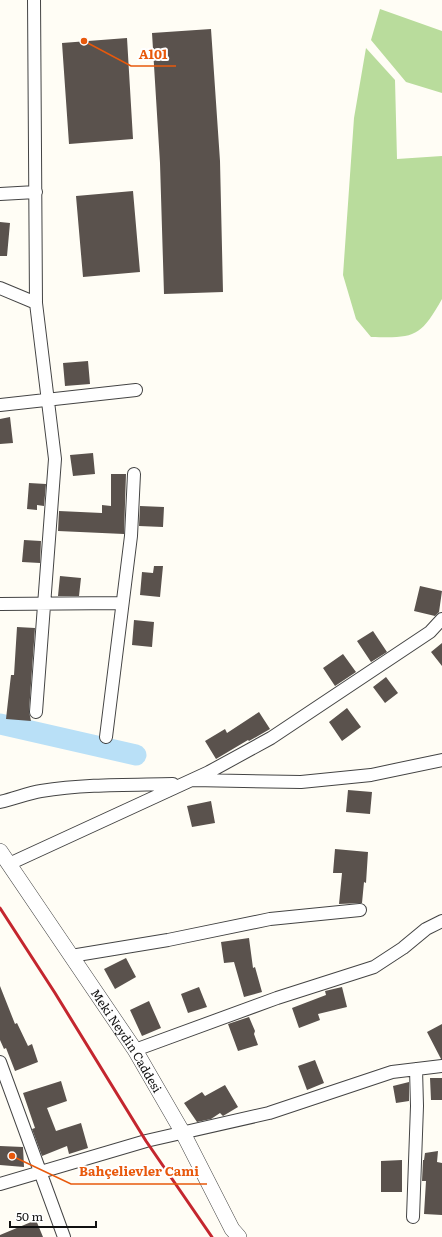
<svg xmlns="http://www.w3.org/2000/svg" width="442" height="1237" font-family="Literata,serif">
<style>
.forest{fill:#b9dc9c}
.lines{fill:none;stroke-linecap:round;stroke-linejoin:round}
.river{stroke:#b9e0f7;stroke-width:21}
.building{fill:#5a524d}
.minor-casing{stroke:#444;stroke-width:14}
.tertiary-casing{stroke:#444;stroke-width:16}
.minor{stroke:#fff;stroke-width:12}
.tertiary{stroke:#fff;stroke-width:15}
.rail{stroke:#c4262e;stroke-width:3}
.labels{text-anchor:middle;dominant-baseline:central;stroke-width:4;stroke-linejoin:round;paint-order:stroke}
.street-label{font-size:12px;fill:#111;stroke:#fff}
.leader{fill:none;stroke:#e8590c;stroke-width:1.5}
.callout-dot{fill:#e8590c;stroke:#fff;stroke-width:1.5}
.callout-label{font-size:13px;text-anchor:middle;font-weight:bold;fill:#e8590c;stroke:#fff;stroke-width:4;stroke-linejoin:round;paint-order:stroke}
</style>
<rect width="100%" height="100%" fill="#fffdf5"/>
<!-- forest -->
<path class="forest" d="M380,9L442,31V93L406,82L371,40Z
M366,48L395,80L397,159L442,156V299C420,338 414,338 371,337L356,319L343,275L354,118Z"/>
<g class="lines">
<!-- river -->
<path class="river" d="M0,724L136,755"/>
</g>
<!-- building -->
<path class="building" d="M211,29L220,161L223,292L164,294L160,163L152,33Z
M127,38L133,139L69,144L62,43Z
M133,191L140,272L83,277L76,196Z
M0,222L10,223L7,256H0Z
M88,361L90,384L65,386L63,363Z
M10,417L13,443L0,444V419Z
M93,453L95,474L73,476L70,455Z
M111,474H126L124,534L58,531L59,511L102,513V505L111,506Z
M29,483L46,484L44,506L37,505V510L27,509Z
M140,506L164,507L163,527L139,526Z
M24,540L41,541L40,563L22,562Z
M154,566H163L160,597L140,595L142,572L153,573Z
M60,576L81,578L79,596H58Z
M420,586L442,591L439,612L435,616L414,611Z
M134,620L154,622L152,647L132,645Z
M17,627L35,628L29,711L31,721L6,719L11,675H14Z
M373,631L387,652L371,662L357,641Z
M442,643V666L431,652Z
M343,654L356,672L335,686L323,668Z
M386,677L398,693L385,703L373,687Z
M347,708L361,727L342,741L329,722Z
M259,712L270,729L249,741L248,740L216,759L205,741L225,729L227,733Z
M348,790L372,792L370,814L346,812Z
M211,801L215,823L192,827L187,806Z
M335,849L368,852L366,883L364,882L362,903L339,904L342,873H333Z
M249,938L253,968L255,967L262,992L244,997L234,962L224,963L221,942Z
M126,958L136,977L115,989L104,969Z
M0,986L15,1024L17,1023L28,1046L32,1044L38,1062L15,1071L6,1048L4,1049L0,1040Z
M199,987L207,1007L188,1013L181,994Z
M342,987L347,1007L318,1014L320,1020L299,1028L292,1008L326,995L325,991Z
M149,1001L161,1028L142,1036L130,1010Z
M249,1017L255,1031L254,1034L258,1045L238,1051L228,1024Z
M442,1024V1059H441L427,1032Z
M315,1060L324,1083L307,1090L298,1066Z
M430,1078H442V1100H431Z
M61,1081L67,1101L47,1108L56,1131L81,1123L88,1148L69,1154L67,1146L42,1156L32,1129L35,1128L23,1093Z
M409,1082V1101L396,1103L393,1086Z
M225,1085L238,1107L223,1116L220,1113L211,1119L197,1122L184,1103L202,1092L205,1096Z
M0,1146L23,1147L24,1167L0,1165Z
M438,1151L437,1162L442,1163V1215L424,1214L426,1181H422L423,1160H424L425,1153Z
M402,1160V1192H381V1161Z
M36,1220L43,1237H0V1235Z"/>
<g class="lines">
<defs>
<path id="minor" d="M34,0L36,303L55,459L36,712
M0,194L36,192
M0,288L36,303
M0,405L136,390
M0,604L122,603
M106,737L131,536L134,474
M193,780L301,782L371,775L442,760
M0,802C14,799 28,793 41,791C85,784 129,785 173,784
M9,864L209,772L271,738L430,632L442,619
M71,956L168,940L270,919L360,910
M135,1050L277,998L374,967L403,948L426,929L442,921
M0,1062L64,1237
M0,1184L146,1141L269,1113L392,1072L442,1066
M413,1217L417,1106L416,1069"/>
<g id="tertiary">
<path id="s1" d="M0,851L135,1050L183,1133L232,1229L239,1237"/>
</g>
</defs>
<!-- minor casing -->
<use href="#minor" class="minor-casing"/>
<!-- tertiary casing -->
<use href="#tertiary" class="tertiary-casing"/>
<!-- minor -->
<use href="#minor" class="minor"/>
<!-- tertiary -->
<use href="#tertiary" class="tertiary"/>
<!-- rail -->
<path class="rail" d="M0,908L55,993L146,1141L212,1237"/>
</g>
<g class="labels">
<!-- street labels -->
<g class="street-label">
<text stroke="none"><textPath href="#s1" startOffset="228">Meki Neydin Caddesi</textPath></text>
</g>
</g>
<!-- callouts -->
<path class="leader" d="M84 41L131 66H176M12 1156L71 1184H207"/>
<g class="callout-dot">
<circle cx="84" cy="41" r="4"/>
<circle cx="12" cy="1156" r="4"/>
</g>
<g class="callout-label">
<text x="153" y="59">A101</text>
<text x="139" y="1176">Bahçelievler Cami</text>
</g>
<!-- scale -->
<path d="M10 1221v6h86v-6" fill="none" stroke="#111111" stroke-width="2"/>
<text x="16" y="1221" font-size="12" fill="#111111" stroke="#ffffff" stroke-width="3" paint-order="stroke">50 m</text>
</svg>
